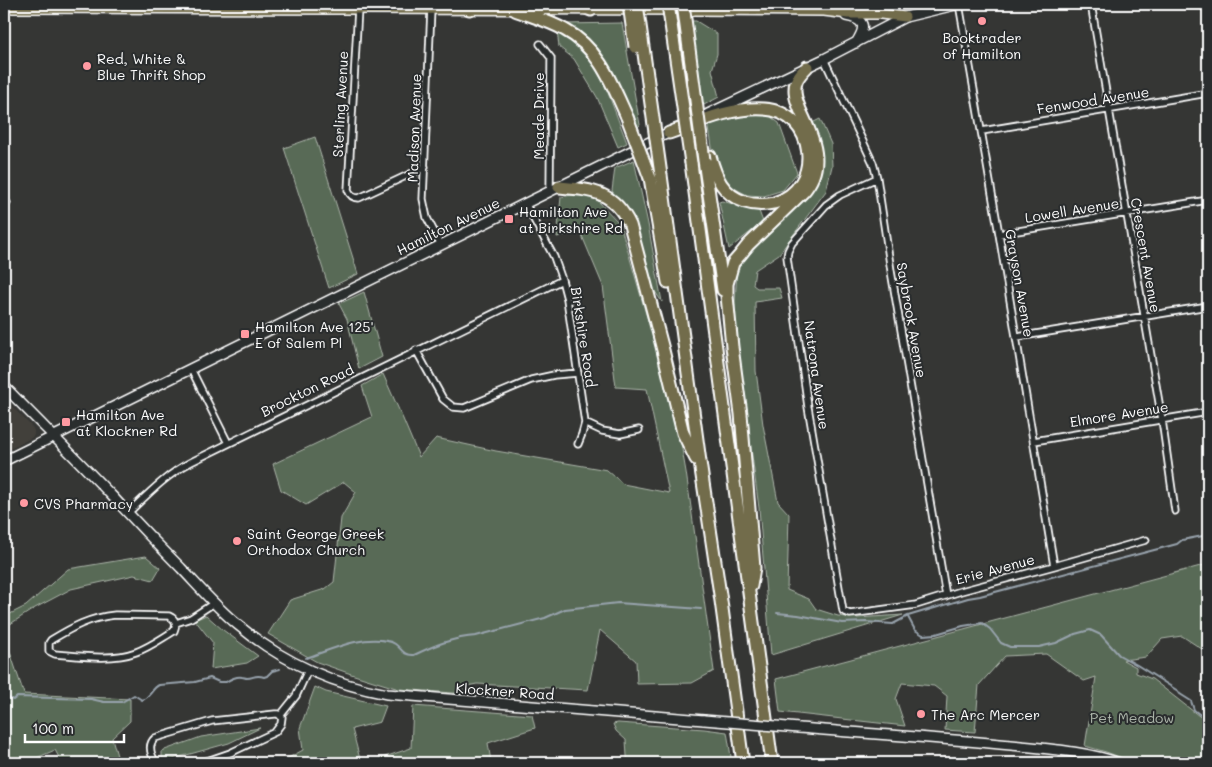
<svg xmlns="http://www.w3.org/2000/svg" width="1212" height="767" font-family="Mali,sans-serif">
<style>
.built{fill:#43403b}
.green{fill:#586b56;stroke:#acb5aa}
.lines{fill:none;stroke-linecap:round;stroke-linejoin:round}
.stream{stroke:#98a3ad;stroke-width:2}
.street-casing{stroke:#fff;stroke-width:9}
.secondary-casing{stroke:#fff;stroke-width:12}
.primary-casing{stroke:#fff;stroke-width:12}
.highway-casing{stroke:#fff;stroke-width:15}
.street{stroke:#2a2d2e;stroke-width:5.5}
.secondary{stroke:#2a2d2e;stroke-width:9}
.primary{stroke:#726c4b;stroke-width:9}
.highway{stroke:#726c4b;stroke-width:11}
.secondary-bridge-casing{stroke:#fff;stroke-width:12;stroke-linecap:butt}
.highway-bridge-casing{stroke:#fff;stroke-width:15;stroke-linecap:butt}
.secondary-bridge{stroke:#2a2d2e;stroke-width:9}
.highway-bridge{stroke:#726c4b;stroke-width:11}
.poi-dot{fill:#ff9aa2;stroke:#2a2d2e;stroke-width:2}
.labels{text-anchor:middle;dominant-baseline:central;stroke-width:4;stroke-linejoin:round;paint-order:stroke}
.poi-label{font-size:14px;fill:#fff;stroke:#2a2d2e;text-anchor:start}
.street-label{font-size:14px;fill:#fff;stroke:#2a2d2e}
.park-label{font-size:14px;fill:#acb5aa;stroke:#2a2d2e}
</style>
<rect width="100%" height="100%" fill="#353634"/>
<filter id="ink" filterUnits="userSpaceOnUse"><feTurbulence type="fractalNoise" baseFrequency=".02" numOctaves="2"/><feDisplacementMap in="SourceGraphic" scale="10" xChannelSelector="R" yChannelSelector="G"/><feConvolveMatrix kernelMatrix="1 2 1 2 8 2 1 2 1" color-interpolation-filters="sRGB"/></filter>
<g filter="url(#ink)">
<!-- built -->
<path class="built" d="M4,398L32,427L34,431V435L31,438L4,452Z"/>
<!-- green -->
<path class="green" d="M689,21H696L717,34V54L712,70L719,97L702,106Z
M622,23L640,125L635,130L616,82L565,24Z
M557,30L584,50L605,85L627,143L618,147L597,97L574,59L559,47Z
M768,115L779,123L797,173L783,190L764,196L747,195L725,183L713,153L708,122L742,116Z
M820,119L831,144L832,166L826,191L779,254L755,270L753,285L757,288H779L782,298L755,302L756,371L763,425L778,502L789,514L787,590L809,599L816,609L838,616L856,618L903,615L771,655L759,508L734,321L737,269L773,227L814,181L810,124Z
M315,137L358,274L329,288L284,148Z
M634,160L648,224L662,302L652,287L630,217L612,191L615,168Z
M582,193L597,200L620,224L646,314L673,398L686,472L714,671L692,683L637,684L636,661L600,630L588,690L477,684L461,687L467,694L399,689L354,675L317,662L268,634L290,600L325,589L334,582L341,518L356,492L344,482L306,505L281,490L273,464L372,417L362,386L383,374L403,419L419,457L436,438L496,451L607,470L623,484L669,493L647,389L616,387L603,286L580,231L557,237L561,197Z
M722,201L759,211L763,222L729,249L719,202Z
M364,292L382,357L359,369L347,319L339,304Z
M146,556L160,568L153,580L134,575L71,589L35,608L4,628V617L26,606L68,569Z
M1208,564V653L1182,636L1162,639L1146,657L1123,660L1136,667V673L1152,679L1208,723V763H1136L1106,752L1085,746L1096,677L1084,681L1046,654L1005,656L979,685L975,732L945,730L947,696L934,686L902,683L896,699L905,726L780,712L776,679Z
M206,615L223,630L258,656L247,663L211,669L213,643L195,620Z
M4,634L24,694L130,699V721L112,738L119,763H62L55,750L25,763H18L5,751Z
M315,687L326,692L386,706L380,722L352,729L361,763H279L303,750L300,728Z
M413,706L532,715L535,728L488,743L491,762L490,763H367L411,748Z
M618,723L704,729L727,732L732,763H628L627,756L626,740L616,731L613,724Z
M260,728L229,743L162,762V751L201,737Z"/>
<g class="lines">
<!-- stream -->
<path class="stream" d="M777,613L798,615L842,623L866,622L893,624L908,616L968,598L980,596L1177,544L1182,540L1208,535
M908,617L915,630L923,635L936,634L963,626L982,623L990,629L1001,643L1010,647H1039L1056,643L1075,634L1090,630L1101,635L1119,655L1137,665L1178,691L1180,694L1191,701L1194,710L1208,721
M306,658C331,650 361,635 387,641C402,643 399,656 414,655C433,646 454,637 476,636L545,618L565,609L618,603L701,609
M4,696L13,700L17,697L91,699L104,702H122L134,695L142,700C150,698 152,688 159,685L195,682L210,678L219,682H226C230,679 237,676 242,677C244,677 245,678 247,678C254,678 255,674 264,677L267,676L272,671L280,669"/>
<defs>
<path id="street" d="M959,4L999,234L1054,566
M1091,4L1162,420L1175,511
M358,8L348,190C350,196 353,198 359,198L425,167
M431,9L423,199L427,218L441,245
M540,44L551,58L550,191
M824,59L873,163L877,178L891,271L946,596
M982,131L1208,93
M877,178L840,195L826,205L792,243L788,251L787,257L808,407L843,611L850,614L916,605L961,591L1054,566L1146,540
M525,203L554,257L562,280L567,299L585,423L602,431L620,434L639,430
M4,204L7,203
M999,234L1208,200
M1017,337L1208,306
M416,350L443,399L453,407L464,408L531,380L554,375L578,373
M191,369L228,443
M1034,441L1208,412
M578,444L582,434L585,423
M128,513C148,494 166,475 191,462L562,280
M115,615L169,616C176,619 177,624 174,631C162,638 150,647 136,652C112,661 80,656 55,654L49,651V643L51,640C73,627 88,618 115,615Z
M176,623L191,618L214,603
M280,716L296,696L308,670
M156,763C151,755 147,745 155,738L212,721L275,714H278L282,717L281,724L275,732L230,753L201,763"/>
<path id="secondary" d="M846,16C866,20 866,27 856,43
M708,114L824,59L905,17L959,4
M4,386C40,423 77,459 113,497C135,521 158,545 181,568C200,588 217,608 238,625C281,661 332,684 387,694L704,720
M4,461L674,130
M799,728C870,734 941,738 1011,745C1048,749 1084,751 1119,763"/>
<path id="primary" d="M957,4H960
M4,8L690,10L824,11L848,14H881L905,17
M834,9L844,7L894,4"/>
<path id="highway" d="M576,4L591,10
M469,9L482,4
M515,10C531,16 549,21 565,30C599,48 612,84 627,117
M690,10L707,4
M669,133C699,122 730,107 764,109C816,112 825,188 774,203C765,205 754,205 745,202C722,194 716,177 710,156
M704,160L723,290
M691,163L772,763
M661,175L701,469L721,601L743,763
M650,178L668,282
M559,187C592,190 614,191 630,225L662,346L683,433L696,459
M751,586L754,568L741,414L732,347L727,296V284L733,263L740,255L748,245L803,192C826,166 814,140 801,112C797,102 793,93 796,82C798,76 803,71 807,67"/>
</defs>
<!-- street casing -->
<use href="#street" class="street-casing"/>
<!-- secondary casing -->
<use href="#secondary" class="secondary-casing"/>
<!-- primary casing -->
<use href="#primary" class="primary-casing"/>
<!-- highway casing -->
<use href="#highway" class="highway-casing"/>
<!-- street -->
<use href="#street" class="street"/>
<!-- secondary -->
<use href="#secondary" class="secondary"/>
<!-- primary -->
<use href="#primary" class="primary"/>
<!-- highway -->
<use href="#highway" class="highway"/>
<defs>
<path id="secondary-bridge" d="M704,720L799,728"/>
<path id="highway-bridge" d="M629,4L635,47
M637,4L661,175
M668,4L691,163
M683,4L704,160
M627,117L650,178"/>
</defs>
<!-- secondary-bridge casing -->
<use href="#secondary-bridge" class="secondary-bridge-casing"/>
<!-- highway-bridge casing -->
<use href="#highway-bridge" class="highway-bridge-casing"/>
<!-- secondary-bridge -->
<use href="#secondary-bridge" class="secondary-bridge"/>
<!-- highway-bridge -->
<use href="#highway-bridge" class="highway-bridge"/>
</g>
</g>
<!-- markers -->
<g class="poi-dot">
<circle cx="982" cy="21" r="5"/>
<circle cx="87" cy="66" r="5"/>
<rect x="504" y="214" width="10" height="10" rx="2.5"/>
<rect x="240" y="329" width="10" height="10" rx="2.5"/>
<rect x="61" y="417" width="10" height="10" rx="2.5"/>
<circle cx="24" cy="503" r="5"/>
<circle cx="237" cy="541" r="5"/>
<circle cx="921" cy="714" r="5"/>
</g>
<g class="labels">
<!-- poi labels -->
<g class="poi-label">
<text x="982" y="37" text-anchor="middle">Booktrader<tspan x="982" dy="16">of Hamilton</tspan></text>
<text x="97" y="58">Red, White &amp;<tspan x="97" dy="16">Blue Thrift Shop</tspan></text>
<text x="519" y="211">Hamilton Ave<tspan x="519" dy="16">at Birkshire Rd</tspan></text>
<text x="255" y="326">Hamilton Ave 125'<tspan x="255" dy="16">E of Salem Pl</tspan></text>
<text x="76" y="414">Hamilton Ave<tspan x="76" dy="16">at Klockner Rd</tspan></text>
<text x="34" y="503">CVS Pharmacy</text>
<text x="247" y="533">Saint George Greek<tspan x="247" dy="16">Orthodox Church</tspan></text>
<text x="931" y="714">The Arc Mercer</text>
</g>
<!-- street labels -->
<g class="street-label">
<text transform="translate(1093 100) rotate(-9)">Fenwood Avenue</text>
<text transform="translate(340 104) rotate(-87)">Sterling Avenue</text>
<text transform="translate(538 116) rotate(-90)">Meade Drive</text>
<text transform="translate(414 128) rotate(-88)">Madison Avenue</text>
<text transform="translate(1072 210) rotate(-9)">Lowell Avenue</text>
<text transform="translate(448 226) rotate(-26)">Hamilton Avenue</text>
<text transform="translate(1146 255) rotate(80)">Crescent Avenue</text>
<text transform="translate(1020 283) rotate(80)">Grayson Avenue</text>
<text transform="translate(912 320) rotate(80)">Saybrook Avenue</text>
<text transform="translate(584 337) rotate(81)">Birkshire Road</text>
<text transform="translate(817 375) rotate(82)">Natrona Avenue</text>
<text transform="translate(307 390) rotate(-26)">Brockton Road</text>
<text transform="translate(1119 414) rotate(-9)">Elmore Avenue</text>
<text transform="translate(995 569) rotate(-15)">Erie Avenue</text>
<text transform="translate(505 691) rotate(4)">Klockner Road</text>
</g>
<!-- park labels -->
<g class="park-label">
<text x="1132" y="717">Pet Meadow</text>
</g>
</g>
<!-- margin -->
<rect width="1212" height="767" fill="none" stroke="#2a2d2e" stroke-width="20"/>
<rect x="10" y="10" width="1192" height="747" fill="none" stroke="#fff" stroke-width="2" filter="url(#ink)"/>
<!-- scale -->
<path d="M25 734v8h99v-8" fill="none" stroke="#ffffff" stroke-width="2.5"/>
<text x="32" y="734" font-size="15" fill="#ffffff" stroke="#2a2d2e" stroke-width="4" paint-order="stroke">100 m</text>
</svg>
